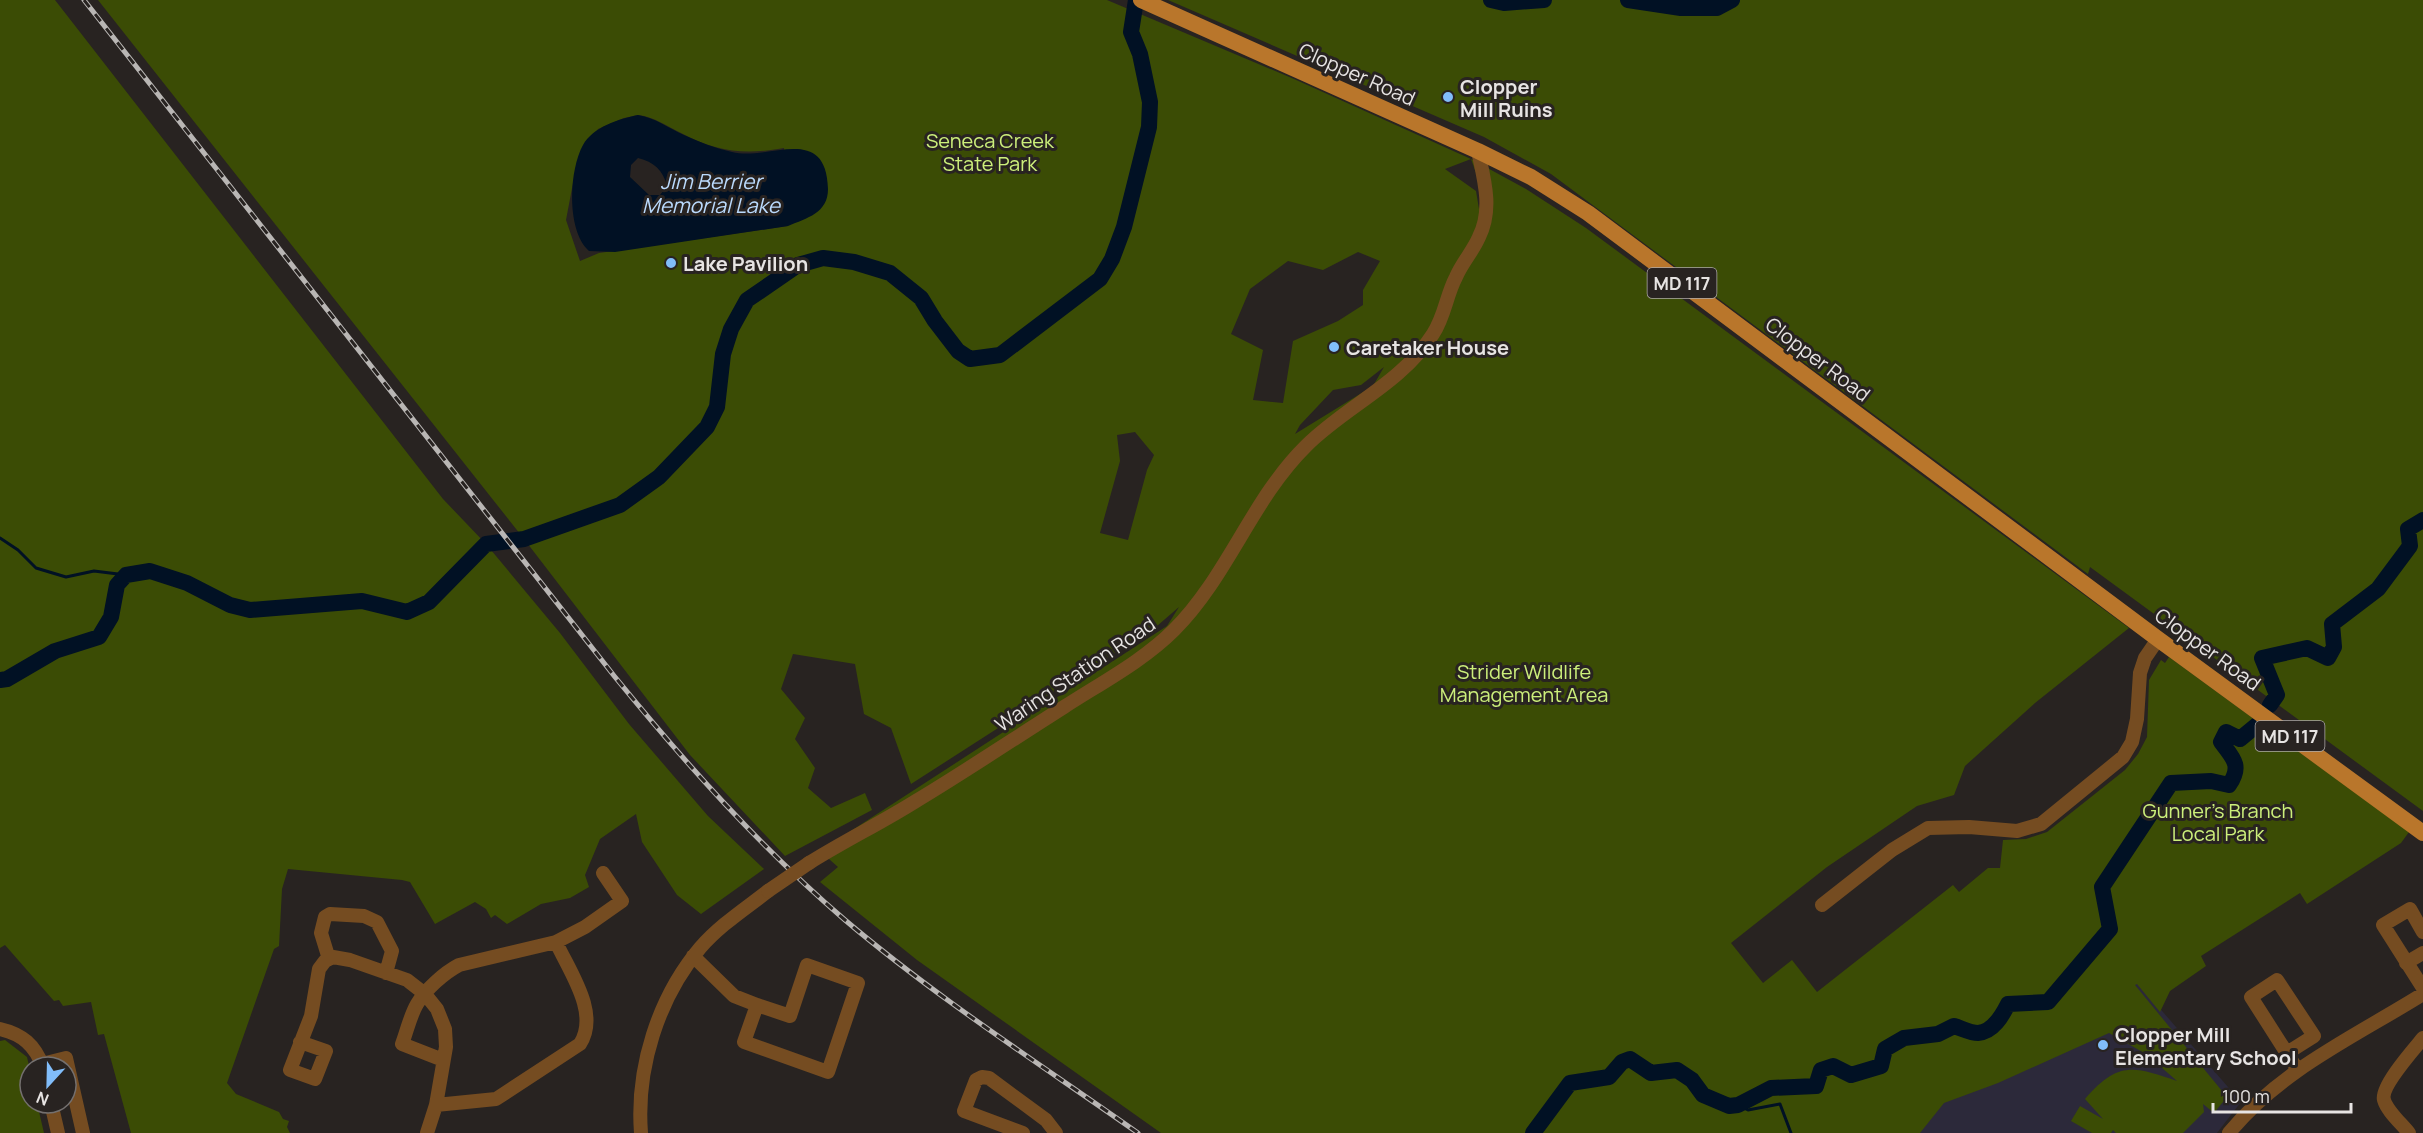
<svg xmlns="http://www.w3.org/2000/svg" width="2423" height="1133" font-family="Manrope,sans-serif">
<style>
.education{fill:#2c293a}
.green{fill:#3b4c05;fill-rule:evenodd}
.water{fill:#011124;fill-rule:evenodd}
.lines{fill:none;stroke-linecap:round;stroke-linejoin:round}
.stream{stroke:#011124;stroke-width:3}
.river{stroke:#011124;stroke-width:16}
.minor{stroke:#754c21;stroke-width:14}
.major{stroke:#b9762b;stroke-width:16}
.rail-casing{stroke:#b9b6b4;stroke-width:5}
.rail{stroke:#282321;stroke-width:3;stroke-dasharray:9;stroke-linecap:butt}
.minor-bridge{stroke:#754c21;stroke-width:14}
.poi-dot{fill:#81bdfa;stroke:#282321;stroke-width:2}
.labels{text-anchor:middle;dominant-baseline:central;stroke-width:6;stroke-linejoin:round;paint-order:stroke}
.shield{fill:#282321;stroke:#aeaaa9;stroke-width:1.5}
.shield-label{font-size:18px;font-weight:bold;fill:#e7e4e3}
.street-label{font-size:20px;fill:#e7e4e3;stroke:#282321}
.poi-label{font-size:20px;font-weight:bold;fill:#e7e4e3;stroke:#282321;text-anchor:start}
.park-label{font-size:20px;fill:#ccef7b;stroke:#282321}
.water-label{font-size:21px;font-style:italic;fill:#badafd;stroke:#282321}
</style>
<rect width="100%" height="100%" fill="#282321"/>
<!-- education -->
<path class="education" d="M2137,982L2241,1102L2217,1133H1895Z"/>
<!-- green -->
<path class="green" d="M0,0H55L443,499L486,544L560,633L629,724L708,816L764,869L701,914L677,895L642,842L636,814L600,839L585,875L589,887L570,898L541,904L507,924L495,915L491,918L486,909L475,902L435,924L410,882L402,880L288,869L282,889L279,946L274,949L227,1083L236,1094L279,1112L283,1119L289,1121L287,1127L290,1133H131L104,1034L98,1035L91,1002L63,1006L59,1000L54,1001L5,945L0,948Z
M98,0H1107L1294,79L1471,159L1526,189L1586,228L2129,628L2035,703L1965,766L1954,795L1917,806L1827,867L1731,943L1763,983L1792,960L1817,992L1953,885L1959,892L1988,868H2000L2003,840L2026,839L2047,832L2125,770L2138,754L2147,737L2149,680L2161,660L2165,663L2169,657L2409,832L2401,843L2307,904L2300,893L2201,956L2206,966L2170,991L2160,1012L2137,984L2135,985L2227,1097L2214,1113L2203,1104L2204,1112L2183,1133H2116L2113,1130L2111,1133H2092L2071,1121L2080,1106L2103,1119L2085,1099C2118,1061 2133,1066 2177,1081L2146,1054L2109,1033L1998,1083L1944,1103L1920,1133H1161L917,960L820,882L838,867L820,851L1167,626L1179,607L1157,626L911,784L891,728L864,714L855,664L793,654L781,689L805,718L795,739L815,768L808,788L831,808L865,793L872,810L785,856L690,755L524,539ZM638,115C655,117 666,126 681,133C716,152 745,155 784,148L788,226L599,253L580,261L566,220L577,162L598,129L624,118ZM1471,159L1485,198L1479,209L1476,191L1445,169ZM1358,252L1380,261L1363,290V305L1338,321L1293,341L1283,403L1253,400L1263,350L1231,334L1250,289L1288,261L1323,270ZM1384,367L1373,386L1295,434L1300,425L1333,390L1361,385ZM1135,432L1154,455L1147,470L1128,540L1100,533L1120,461L1117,435Z
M1168,0H2423V811L2090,567L2088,574L1551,174L1484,137Z
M5,1040L27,1057L30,1070V1103H37L44,1133H0V1041Z"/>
<!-- water -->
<path class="water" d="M638,115C656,118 668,128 684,135C699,142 715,148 732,152C770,161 826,123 828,189C828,213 807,218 788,226L615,252L589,251C566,231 569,170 583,145C593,127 619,119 638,115ZM638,158C654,162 663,170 667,186L660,195H649L630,177L631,165Z"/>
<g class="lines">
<!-- stream -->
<path class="stream" d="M0,538L18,550L36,568L66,577L94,571L126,575
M1738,1105L1748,1110L1780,1104L1791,1133"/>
<!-- river -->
<path class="river" d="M1491,0L1504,3L1544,0
M1628,0L1681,8H1717L1732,0
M0,680L7,679L55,651L99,637L111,617L117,585L126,575L150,571L187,583L230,605L250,610L362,601L407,612L429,602L486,544L524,539L620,505L659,477L707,427L717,407L723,354L731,329L747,300L798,265L823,258L854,262L890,273L921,298L935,321L958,351L970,359L1000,355L1100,279L1112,259L1124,227L1149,127L1150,102L1140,54L1131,32L1136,0
M2270,705L2277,695L2262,658L2307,648L2328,658L2334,647L2332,624L2378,589L2410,546L2408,529L2423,520
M1533,1133L1570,1083L1609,1077L1622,1062L1630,1059L1651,1073L1677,1070L1692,1080L1703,1095L1729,1106L1738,1105L1771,1088L1816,1086L1821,1070L1833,1066L1851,1075L1881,1066L1885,1049L1904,1038L1938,1034L1954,1026C1961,1028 1971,1033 1978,1033C1993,1032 2002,1016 2008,1004L2048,1002L2110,929L2102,887L2171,783L2211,781L2229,785C2242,766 2234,759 2221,742L2226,732L2240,739L2257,725"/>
<!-- minor -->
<path class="minor" d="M809,863C844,841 881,823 916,801C966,771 1015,738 1064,707C1101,683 1143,661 1174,630C1228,576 1252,499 1306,446C1346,406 1401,384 1433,334C1445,316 1446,296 1456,277C1462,263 1473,251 1479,237C1493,209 1484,179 1478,151
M1822,905L1892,850L1928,828L1969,827L2017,831L2041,824L2123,757L2132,742L2137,719L2140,673L2145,658L2158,639
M2423,932L2410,909L2383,925L2423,988
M693,956L734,996L757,1005L744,1042L828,1072L858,983L807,965L790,1016L757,1005
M329,959L321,933L325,917L330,914L364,916L377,922L392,951L386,973
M2406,963L2423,953
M0,1029C22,1034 35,1045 43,1067
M300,1042L326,1051L315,1079L290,1070L311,1016L319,969L325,961L333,957L350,960L407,980L425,994L437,1009L445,1029L446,1047L436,1105L427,1133
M2287,1053L2314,1036L2277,980L2251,997L2297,1069
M443,1060L402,1044C407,1031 410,1016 417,1004C426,989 444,973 459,965L556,942L585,927L622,901L603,873
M42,1064L66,1058L83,1133
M51,1103L58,1133
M436,1105L496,1099L580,1044C600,1013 569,971 556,942
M641,1133C636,1068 658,998 700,948C720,925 745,909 768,891
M1023,1133L964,1111L976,1080L982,1077L989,1078L1046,1120L1056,1133
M2229,1133C2280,1070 2356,1036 2423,994
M2409,1133C2401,1123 2387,1111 2384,1100C2380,1087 2414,1049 2423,1038"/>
<!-- major -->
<path class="major" d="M1141,0L1478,151L1531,177L1588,213L2158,639L2423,833"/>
<defs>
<path id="rail" d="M84,0L615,677C686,764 760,847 845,920C937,998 1040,1064 1138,1133"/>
</defs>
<!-- rail casing -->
<use href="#rail" class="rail-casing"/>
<!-- rail -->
<use href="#rail" class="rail"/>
<!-- minor-bridge -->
<path class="minor-bridge" d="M768,891L809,863"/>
</g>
<!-- markers -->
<g class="poi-dot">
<circle cx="1448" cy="97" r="6"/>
<circle cx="671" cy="263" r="6"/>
<circle cx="1334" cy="347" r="6"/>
<circle cx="2103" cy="1045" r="6"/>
</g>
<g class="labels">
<!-- shield labels -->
<g class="shield">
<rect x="1647.5" y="268" width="69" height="30" rx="4.5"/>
<rect x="2255.5" y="721" width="69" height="30" rx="4.5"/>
</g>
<g class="shield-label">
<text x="1682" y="283">MD 117</text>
<text x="2290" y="736">MD 117</text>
</g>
<!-- street labels -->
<g class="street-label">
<text transform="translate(1357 74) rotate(24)">Clopper Road</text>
<text transform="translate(1818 359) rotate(37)">Clopper Road</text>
<text transform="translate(2208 649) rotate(36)">Clopper Road</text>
<text transform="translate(1075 674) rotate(-34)">Waring Station Road</text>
</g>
<!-- poi labels -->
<g class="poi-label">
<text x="1460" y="86">Clopper<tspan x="1460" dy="23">Mill Ruins</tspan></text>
<text x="683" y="263">Lake Pavilion</text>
<text x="1346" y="347">Caretaker House</text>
<text x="2115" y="1034">Clopper Mill<tspan x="2115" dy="23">Elementary School</tspan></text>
</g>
<!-- park labels -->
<g class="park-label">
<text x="990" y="140">Seneca Creek<tspan x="990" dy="23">State Park</tspan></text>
<text x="1524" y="671">Strider Wildlife<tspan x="1524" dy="23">Management Area</tspan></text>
<text x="2218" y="810">Gunner's Branch<tspan x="2218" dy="23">Local Park</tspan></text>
</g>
<!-- water labels -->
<g class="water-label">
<text x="711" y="181">Jim Berrier<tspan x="711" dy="24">Memorial Lake</tspan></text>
</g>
</g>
<!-- north arrow -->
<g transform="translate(48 1085) rotate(202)"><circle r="28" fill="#282321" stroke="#74706f" stroke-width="1.5"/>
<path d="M0-4.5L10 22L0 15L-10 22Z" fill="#81bdfa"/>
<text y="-9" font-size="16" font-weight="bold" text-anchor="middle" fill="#e7e4e3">N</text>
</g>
<!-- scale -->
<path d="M2213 1103v9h138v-9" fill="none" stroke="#e7e4e3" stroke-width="3"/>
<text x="2222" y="1103" font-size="18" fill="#e7e4e3" stroke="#282321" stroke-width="4.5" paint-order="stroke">100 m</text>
</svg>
